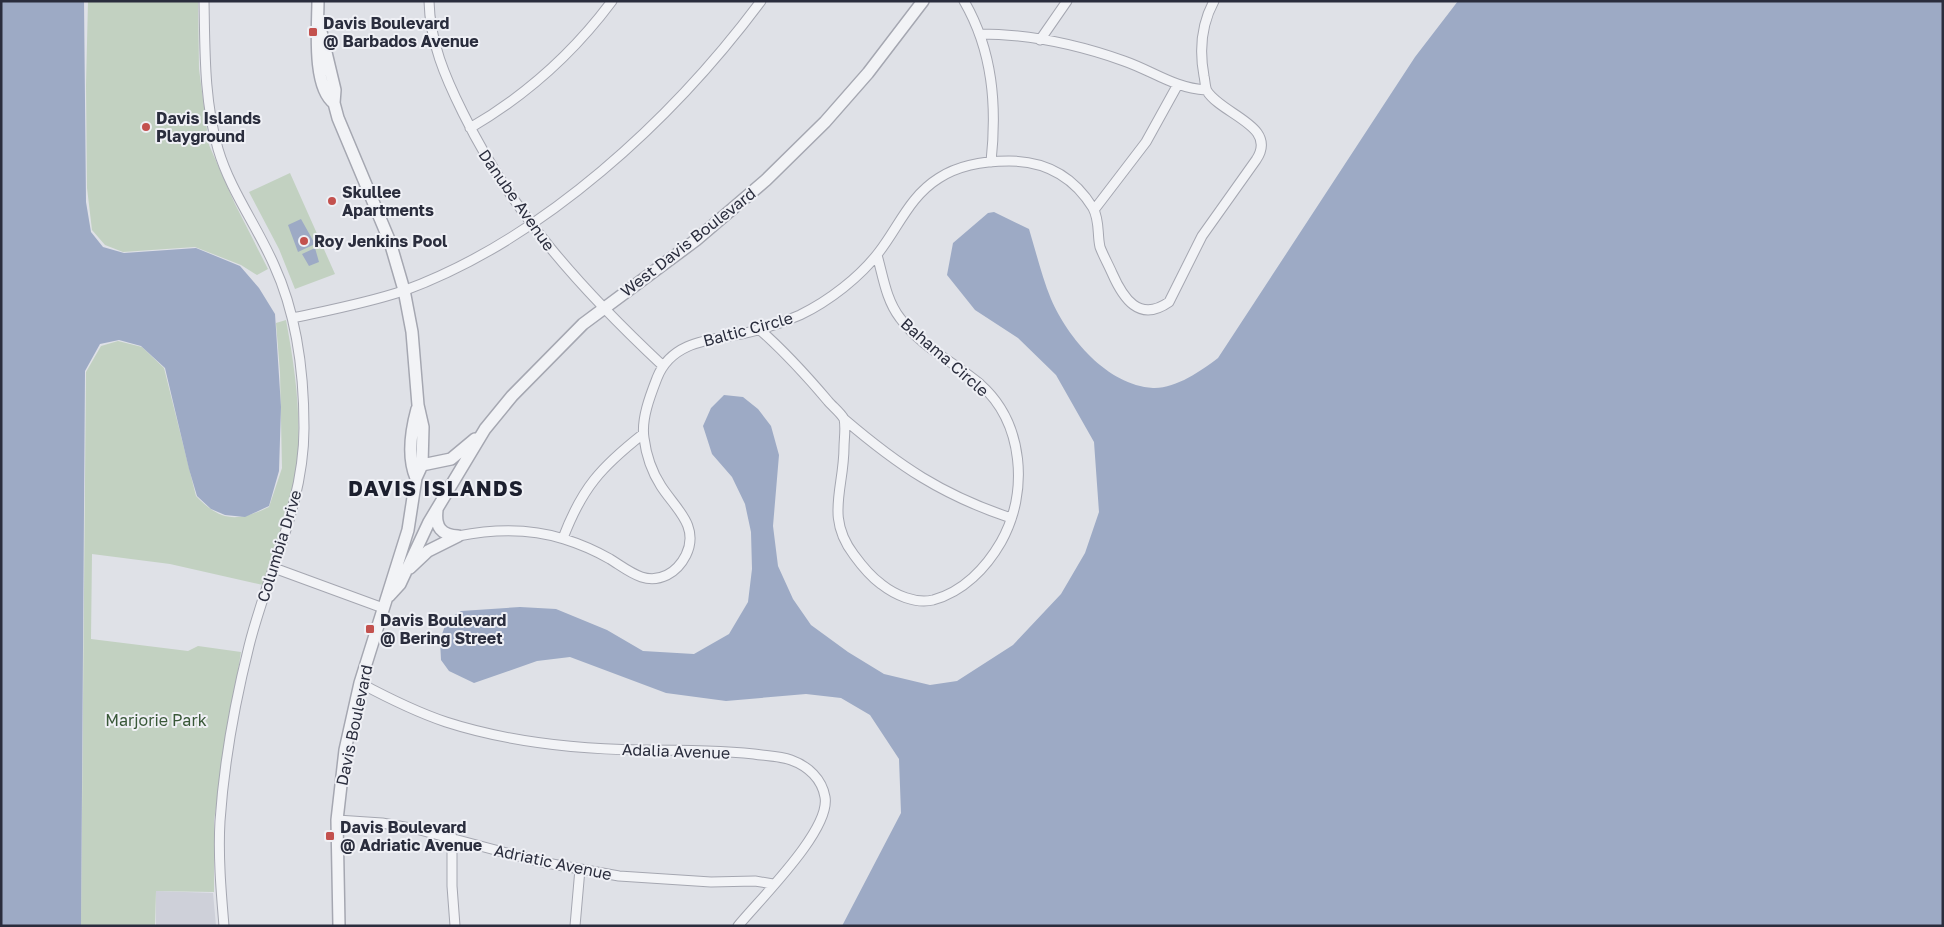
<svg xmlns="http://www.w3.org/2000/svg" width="1944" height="927" font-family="'Golos Text',sans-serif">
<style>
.built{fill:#ced0d9}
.green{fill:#c2d1c1}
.water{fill:#9daac5}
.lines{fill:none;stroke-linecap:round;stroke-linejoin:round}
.minor-casing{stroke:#a5a7b1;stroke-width:11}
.tertiary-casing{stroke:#a5a7b1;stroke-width:14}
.minor{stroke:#f2f3f6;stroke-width:9}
.tertiary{stroke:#f2f3f6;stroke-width:11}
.poi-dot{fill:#c3514e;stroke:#eff0f5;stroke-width:2}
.labels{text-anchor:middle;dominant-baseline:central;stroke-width:4;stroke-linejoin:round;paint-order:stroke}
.poi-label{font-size:16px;font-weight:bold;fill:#2a2d3d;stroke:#eff0f5;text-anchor:start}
.street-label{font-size:16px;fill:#2a2d3d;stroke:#eff0f5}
.park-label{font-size:16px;fill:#395838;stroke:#eff0f5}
.district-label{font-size:21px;font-weight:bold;letter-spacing:1px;fill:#1c1f2e;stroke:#eff0f5}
</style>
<rect width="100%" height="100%" fill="#dfe1e7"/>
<!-- built -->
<path class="built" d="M156,891L213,893L216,926H156Z"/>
<!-- green -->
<path class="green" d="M88,1H198L199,69L209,145L235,204L268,269L257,275L241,265L195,247L123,252L105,245L92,230L87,188L86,85Z
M290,173L335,274L295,289L279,249L249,192Z
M286,320C297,379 304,434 293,494C287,525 273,556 263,585L170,564L92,554L91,639L188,651L198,646L241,652L214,820V892L156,891L155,926H81L86,372L101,346L118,341L142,347L164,368L196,496C221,522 237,522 269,507L282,468L280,372L276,323Z"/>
<!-- water -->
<path class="water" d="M1,1H84L86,202L91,232L103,247L124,253L196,248L240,266L259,288L275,314L281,407L279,471L269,506L245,517L225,515L211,509L197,496L189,469L165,368L141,346L119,340L100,344L85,371L81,926H1Z
M1458,1H1943V926H842L901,813L899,759L870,715L841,698L806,694L726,701L666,693L570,657L537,661L474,683L449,671L441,660L440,640L447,620L461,611L520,607L556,609L607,630L643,651L694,654L729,634L748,602L752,569L751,532L745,504L732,477L712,454L703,426L711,408L724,395L743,397L758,409L771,426L779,455L773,526L778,566L793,599L811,625L848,652L884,674L930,685L957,681L1013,645L1061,594L1085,553L1099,512L1094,442L1056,375L1018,338L975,310L947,275L953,243L988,213L994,212L1029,229C1036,252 1042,277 1051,299C1068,338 1107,385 1153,388C1175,389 1201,371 1218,358L1415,57Z
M301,219L315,244L298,252L288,225Z
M315,248L319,262L309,266L302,254Z"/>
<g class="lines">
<defs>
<path id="minor" d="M204,1C205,50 204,101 218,149C230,190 257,226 274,265C297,315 304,374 304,428C304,506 267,573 249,646C235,702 224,763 220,821C218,855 221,891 224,926
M429,1C430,42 445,77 463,113C512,213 581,289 662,365
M964,1C993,51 997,106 991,162
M980,34C1028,34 1079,45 1124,61C1153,71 1174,88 1206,90
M1040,40L1067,1
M470,128C525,96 574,52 612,1
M1094,210L1146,142L1177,86
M293,318C330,310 367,303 403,291C543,240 673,119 761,1
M759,329C784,351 806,375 828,401C832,406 841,413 844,419C846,427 844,440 844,447C844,489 825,517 854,555C862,566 870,576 881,584C895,595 915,604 933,600C963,592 986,568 1001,542C1029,492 1024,423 980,384C954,362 921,347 900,318C886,300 883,276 877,255
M844,419C899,466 942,495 1011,518
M458,536C493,529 530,528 564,539C580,544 596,551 610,559C628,570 645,586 667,575C675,571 682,563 686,555C700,526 675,508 661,486C652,472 646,454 644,438C641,419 650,396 657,378C671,342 708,340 741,334C761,330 782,323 800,315C829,301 860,277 879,252C899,226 910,196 939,178C959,165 986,161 1009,161C1046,161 1074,177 1093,208C1100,221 1097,234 1100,247C1103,255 1108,264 1112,273C1123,298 1139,323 1169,302L1202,236L1256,160C1279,126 1222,115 1207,91C1205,87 1205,80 1204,76C1199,49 1201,25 1214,1
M563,538C582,488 601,467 643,434
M274,568L383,608
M360,683C388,698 416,712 446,722C508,742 576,749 640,750C678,750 716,750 754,754C766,756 779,756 791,760C808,766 822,779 825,797C831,830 759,900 738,926
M337,820L382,823L416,829L541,862L619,876L711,882L755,881L773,884
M452,837V886L455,926
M575,926L580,869"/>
<path id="tertiary" d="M318,1C318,25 312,87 334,103
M318,19L335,90L334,103L338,118L390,242L404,290L412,332L418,405L423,427L422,465L416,478L408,530L360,683L345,750L337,820L339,926
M422,465L451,459L475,439
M416,478C407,457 411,431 417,409
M437,510C435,527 441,535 458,536
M410,568L428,551L458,536
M389,596L400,584L429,522L485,429L512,396L583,324L696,240L766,180L825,122L868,73L923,1"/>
</defs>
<!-- minor casing -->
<use href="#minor" class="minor-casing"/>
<!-- tertiary casing -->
<use href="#tertiary" class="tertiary-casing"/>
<!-- minor -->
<use href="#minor" class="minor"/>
<!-- tertiary -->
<use href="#tertiary" class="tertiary"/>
</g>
<!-- markers -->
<g class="poi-dot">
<rect x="308" y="27" width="10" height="10" rx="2.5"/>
<circle cx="146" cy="127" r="5"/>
<circle cx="332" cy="201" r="5"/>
<circle cx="304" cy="241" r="5"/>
<rect x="365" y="624" width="10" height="10" rx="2.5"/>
<rect x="325" y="831" width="10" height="10" rx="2.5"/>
</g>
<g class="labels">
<!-- poi labels -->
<g class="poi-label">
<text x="323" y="23">Davis Boulevard<tspan x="323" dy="18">@ Barbados Avenue</tspan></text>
<text x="156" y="118">Davis Islands<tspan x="156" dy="18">Playground</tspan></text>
<text x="342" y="192">Skullee<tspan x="342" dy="18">Apartments</tspan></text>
<text x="314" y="241">Roy Jenkins Pool</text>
<text x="380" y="620">Davis Boulevard<tspan x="380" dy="18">@ Bering Street</tspan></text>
<text x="340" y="827">Davis Boulevard<tspan x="340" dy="18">@ Adriatic Avenue</tspan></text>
</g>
<!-- street labels -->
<g class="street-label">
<text transform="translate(517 200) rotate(55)">Danube Avenue</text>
<text transform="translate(688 242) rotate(-38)">West Davis Boulevard</text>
<text transform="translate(748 329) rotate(-15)">Baltic Circle</text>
<text transform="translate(945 357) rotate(41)">Bahama Circle</text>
<text transform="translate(279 546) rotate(-73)">Columbia Drive</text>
<text transform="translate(354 725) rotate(-78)">Davis Boulevard</text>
<text transform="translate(676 751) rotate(2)">Adalia Avenue</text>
<text transform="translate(553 862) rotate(12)">Adriatic Avenue</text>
</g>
<!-- park labels -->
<g class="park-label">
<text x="156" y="720">Marjorie Park</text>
</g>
<!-- district labels -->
<g class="district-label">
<text x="436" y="488">DAVIS ISLANDS</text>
</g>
</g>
<!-- border -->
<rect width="1944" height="927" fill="none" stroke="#2a2d3d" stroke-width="5"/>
</svg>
